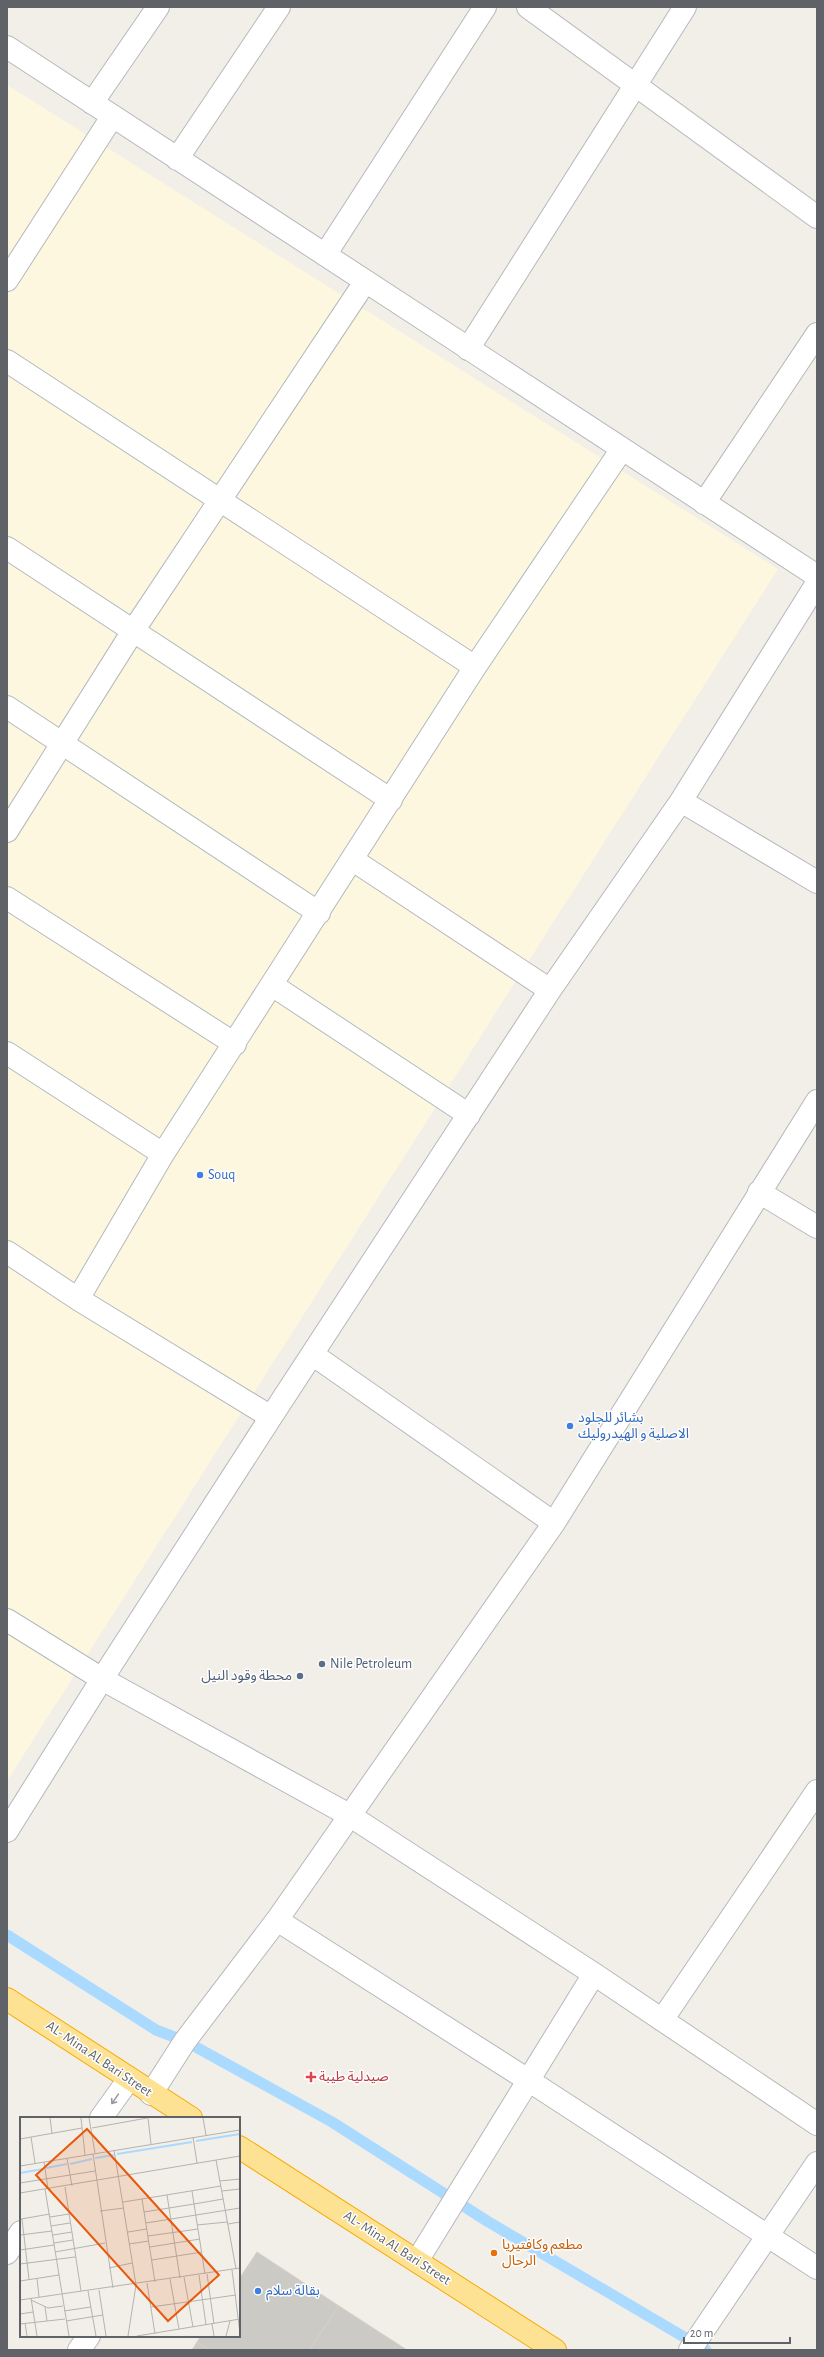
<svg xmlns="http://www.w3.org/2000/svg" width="824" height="2357" font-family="'Alegreya Sans','Noto Sans Arabic',sans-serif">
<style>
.commercial{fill:#fef7e0}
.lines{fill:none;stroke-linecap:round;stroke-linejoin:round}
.stream{stroke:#aadaff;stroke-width:11}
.building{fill:#cccac5;stroke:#d6d1c6}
.street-casing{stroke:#b5b8bc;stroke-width:24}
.secondary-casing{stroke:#b6babf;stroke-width:24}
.highway-casing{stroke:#f9ab00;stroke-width:24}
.street{stroke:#fff;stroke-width:22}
.secondary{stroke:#fff;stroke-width:22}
.highway{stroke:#fde293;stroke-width:22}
.oneway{stroke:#979a9d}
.shop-dot{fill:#3f7fe0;stroke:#fff;stroke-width:1.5}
.service-dot{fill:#5c6f8a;stroke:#fff;stroke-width:1.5}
.health-dot{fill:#e0444e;stroke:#fff;stroke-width:1.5}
.food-dot{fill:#e8710a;stroke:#fff;stroke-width:1.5}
.labels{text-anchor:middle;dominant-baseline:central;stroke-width:3;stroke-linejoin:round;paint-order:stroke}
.shop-label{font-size:14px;fill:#366cbe;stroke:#fff;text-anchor:start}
.service-label{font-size:14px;fill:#4e5e75;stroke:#fff;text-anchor:start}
.street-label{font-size:14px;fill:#5f6368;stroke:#fff}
.health-label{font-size:14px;fill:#be3a42;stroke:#fff;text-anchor:start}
.food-label{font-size:14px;fill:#c56008;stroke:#fff;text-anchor:start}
.inset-river{fill:none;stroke:#aadaff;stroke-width:2}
.inset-road{fill:none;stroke:#b3b3b1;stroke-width:1}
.view{fill:#e8590c;fill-opacity:0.15;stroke:#e8590c;stroke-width:2}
.inset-edge{fill:none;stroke:#5f6368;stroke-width:2}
</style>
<rect width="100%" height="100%" fill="#f1efe8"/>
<!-- commercial -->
<path class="commercial" d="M7,85L778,569L7,1781Z"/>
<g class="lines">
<!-- stream -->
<path class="stream" d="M7,1935L156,2030L185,2041L332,2122L487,2221L706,2350"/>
</g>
<!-- building -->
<path class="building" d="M257,2252L339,2306L309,2350H209L197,2342L201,2336H239V2279Z
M339,2306L407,2350H309Z
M197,2342L209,2350H192Z"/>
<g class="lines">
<defs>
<path id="street" d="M528,7L817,217
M7,47L817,576
M92,103L158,7
M177,159L279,7
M325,255L485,7
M7,280L112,117
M468,349L685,7
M7,361L475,667
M704,503L817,334
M7,548L391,800
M7,707L319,913
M681,801L817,882
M7,831L133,631L365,282
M353,860L550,990
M7,898L235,1044
M272,985L469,1115
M7,1053L163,1154
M759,1192L817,1227
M7,1252L78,1299
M312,1354L554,1523
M271,1417L78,1299L163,1154L475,667L622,449
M7,1620L102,1679L349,1815L594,1974L817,2124
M7,1831L102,1679L271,1417L550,990L681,801L817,583
M277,1920L528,2080L817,2268
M662,2020L817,1791
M151,2094L185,2041L277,1920L554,1523L817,1101
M417,2261L594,1974
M690,2350L817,2163"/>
<path id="secondary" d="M101,2118L129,2079
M7,2253L21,2232
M79,2350L89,2336"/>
<path id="highway" d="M7,1999L191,2118
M239,2147L555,2350"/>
</defs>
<!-- street casing -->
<use href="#street" class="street-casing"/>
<!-- secondary casing -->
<use href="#secondary" class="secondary-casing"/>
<!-- highway casing -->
<use href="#highway" class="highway-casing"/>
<!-- street -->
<use href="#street" class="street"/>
<!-- secondary -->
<use href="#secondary" class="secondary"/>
<!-- highway -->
<use href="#highway" class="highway"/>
</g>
<!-- one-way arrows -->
<defs><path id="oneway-shaft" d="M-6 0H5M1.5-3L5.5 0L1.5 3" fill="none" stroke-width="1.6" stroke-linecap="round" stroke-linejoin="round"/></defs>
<use class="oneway" href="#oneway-shaft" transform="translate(115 2099) rotate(125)"/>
<!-- markers -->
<g class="shop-dot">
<circle cx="200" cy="1175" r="4"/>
<circle cx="570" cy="1426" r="4"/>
<circle cx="258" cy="2291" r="4"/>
</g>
<g class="service-dot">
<circle cx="322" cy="1664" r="4"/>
<circle cx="300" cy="1676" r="4"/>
</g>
<path class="health-dot" d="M309 2071h4v4h4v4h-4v4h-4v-4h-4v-4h4z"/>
<circle class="food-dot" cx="494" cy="2253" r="4"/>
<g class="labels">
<!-- shop labels -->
<g class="shop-label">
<text x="208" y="1175">Souq</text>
<text x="578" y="1418">بشائر للجلود<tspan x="578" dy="16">الاصلية و الهيدروليك</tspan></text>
<text x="266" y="2291">بقالة سلام</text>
</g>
<!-- service labels -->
<g class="service-label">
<text x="330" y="1664">Nile Petroleum</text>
<text x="292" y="1676" text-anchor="end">محطة وقود النيل</text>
</g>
<!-- street labels -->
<g class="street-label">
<text transform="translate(99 2059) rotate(34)">AL- Mina AL Bari Street</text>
<text transform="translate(397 2248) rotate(33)">AL- Mina AL Bari Street</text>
</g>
<!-- health labels -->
<g class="health-label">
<text x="319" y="2077">صيدلية طيبة</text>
</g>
<!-- food labels -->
<g class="food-label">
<text x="502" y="2245">مطعم وكافتيريا<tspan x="502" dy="16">الرحال</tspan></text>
</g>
</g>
<!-- overview -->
<g transform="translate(20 2117)">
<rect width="220" height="220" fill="#f1efe8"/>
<path class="inset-river" d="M176,24L220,17M97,37L172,25M75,41L94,38M50,47L72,42M26,51L47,47M0,56L23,52"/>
<path class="inset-road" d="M30,1L32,16M61,1L65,38M69,1L75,36M128,1L131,27M183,1L186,18M72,11L127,1M11,20L15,46M173,20L177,46M0,22L62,11M94,33L116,168L108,219M73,37L93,171M47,41L52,69M196,43L216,152M24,45L28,72M0,49L220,13M200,64L220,62M0,66L75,54M45,70L61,174M25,72L49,219M172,74L185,157M202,74L220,72M0,76L220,39M147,78L160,161M122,82L201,69M103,85L122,82L135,165M174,87L203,82M80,94L104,91M124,95L174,87M30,100L49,97M1,102L30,97M2,102L9,162M126,106L220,91M208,107L220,105M177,108L207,105M31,109L50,106M108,115L127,112M0,118L32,114M33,118L52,115M128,119L178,112M34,126L53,123M109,127L129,124M130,130L180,122M0,133L34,128M35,135L85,126M132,143L182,135M0,147L55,140M89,151L112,146M212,153L220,216M187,157L194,207M179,158L186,208M164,160L173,210M17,161L19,180M150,162L159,212M0,164L39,158M127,166L135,217M79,173L86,219M68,174L76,219M11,181L17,219M0,183L220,151M11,183L28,191L43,189M25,190L27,204M131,190L216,178M44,194L71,190M0,197L13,195M46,204L83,198M5,206L7,219M0,207L45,202M192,207L194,219M117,219L220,202M206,219L210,204"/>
<path class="view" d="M67,12L199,158L148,204L16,58Z"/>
<rect width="220" height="220" class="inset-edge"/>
</g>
<!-- border -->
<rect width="824" height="2357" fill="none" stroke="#5f6368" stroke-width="16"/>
<!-- scale -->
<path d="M684 2337v6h106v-6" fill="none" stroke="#5f6368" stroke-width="2"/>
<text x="690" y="2337" font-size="12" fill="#5f6368" stroke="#ffffff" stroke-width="3" paint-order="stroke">20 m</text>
</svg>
